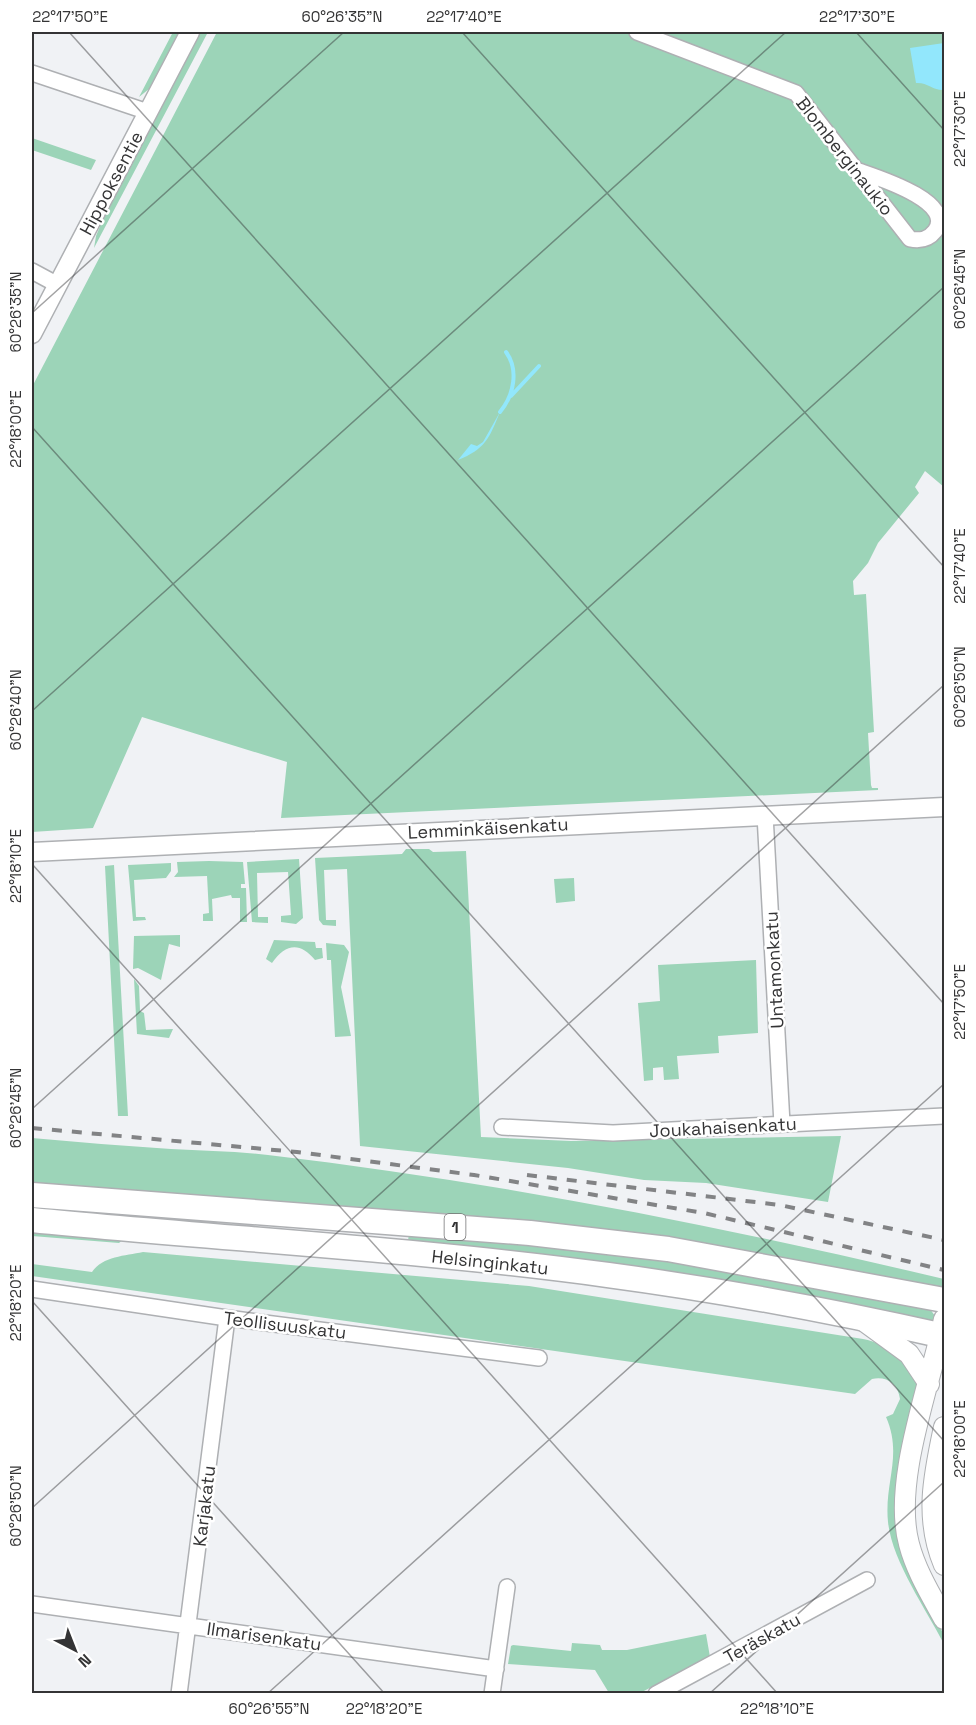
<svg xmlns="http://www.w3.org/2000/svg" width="976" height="1725" font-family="'Space Grotesk',sans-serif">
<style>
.green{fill:#9cd4b8}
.water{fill:#92e7fc}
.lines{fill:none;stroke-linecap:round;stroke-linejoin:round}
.stream{stroke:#92e7fc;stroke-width:4}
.minor-casing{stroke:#aeb0b3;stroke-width:18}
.tertiary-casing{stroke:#aeb0b3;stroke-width:21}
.secondary-casing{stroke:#aeb0b3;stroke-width:22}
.trunk-casing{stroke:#aeb0b3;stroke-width:27}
.minor{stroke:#fff;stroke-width:15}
.tertiary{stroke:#fff;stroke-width:18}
.secondary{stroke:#fff;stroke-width:20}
.trunk{stroke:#fff;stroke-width:24}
.rail{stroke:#828385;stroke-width:4;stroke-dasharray:10 10;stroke-linecap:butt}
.ticks{fill:none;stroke:#343435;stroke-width:1.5;stroke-opacity:0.45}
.labels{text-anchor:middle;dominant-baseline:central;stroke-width:5;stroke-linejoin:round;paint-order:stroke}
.shield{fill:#fff;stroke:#717172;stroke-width:1.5}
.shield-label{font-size:16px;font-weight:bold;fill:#343435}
.street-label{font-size:18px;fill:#343435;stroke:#fff}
.neatline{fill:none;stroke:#343435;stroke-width:2}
.ticks-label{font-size:15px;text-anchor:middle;fill:#343435}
</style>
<rect width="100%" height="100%" fill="#f0f2f5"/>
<!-- green -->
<path class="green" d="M173,32H179L149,89L139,97Z
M200,32H208L94,248L96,236L105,214Z
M217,32H944V487L925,471L915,487L919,493L878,543L868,563L853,581L854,595L866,594L874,732L868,733L871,785L872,788H878V790L281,818L287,762L142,717L93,828L32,832V387Z
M32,138L96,160L91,170L32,150Z
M406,849H429L433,852L466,851L481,1137L571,1141L841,1136L828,1202L706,1183L644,1180L568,1168L360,1146L347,869L324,870L326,920H336V926L323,925L319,920L315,858L402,854Z
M299,859L303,918L296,924L281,922V916L291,915L288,872L257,873L258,917H268V923L252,922L247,862Z
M209,861L243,862L245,884H241V888H246L247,922H240V898H232L231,895L212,899L213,921H203V914L209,913L207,876L174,877L178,872L177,862Z
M171,863V871L166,878L134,880L136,917H145L146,920L133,921L128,865Z
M114,865L128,1116H118L105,866Z
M574,878L575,901L556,903L554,879Z
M180,935V947L169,944L161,980L138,968L133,969L134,936Z
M274,940L315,942L316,948H322L323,958L315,960C300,941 285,944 272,963L266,959Z
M326,943L344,945L349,952L341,987L351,1036L335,1037L331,960H327Z
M756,960L758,1033L718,1036L719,1053L677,1056L679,1079L664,1080L663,1067L653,1068V1080L644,1081L638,1003L660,1001L658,965Z
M134,979L139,986L140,1011L144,1013L146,1030L173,1029L169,1038L137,1034Z
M32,1138C78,1142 124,1146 171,1149C203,1151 236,1151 268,1155C496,1182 721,1226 944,1279V1291L32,1184Z
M32,1229L124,1239L119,1243L32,1236Z
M409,1233L643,1256L930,1309L940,1323L408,1241Z
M143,1252L529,1286L863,1339C889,1344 912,1362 918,1387L913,1576L944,1635V1644C926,1609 892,1561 888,1522C884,1482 903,1456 886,1417L893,1414L900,1399C898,1383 886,1376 872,1379L855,1394L32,1276V1264L92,1272C103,1256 125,1256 143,1252Z
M706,1634L710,1657L638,1694L609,1693L595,1670L508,1664L511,1646L513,1645L571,1651L572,1643L600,1645L602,1650H627Z"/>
<!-- water -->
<path class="water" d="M944,43V90C934,91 927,82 916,83L910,48Z
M500,412C489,439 485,449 458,460L471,444L477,446L483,442Z"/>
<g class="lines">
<!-- stream -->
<path class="stream" d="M511,396L539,366
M500,412C514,395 519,370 506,352"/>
<defs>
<path id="minor" d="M637,32L796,93L910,239C920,241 928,240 935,231C957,202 876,177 859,171
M32,73L148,112
M32,271L58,285
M765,815L782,1124
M502,1127L613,1133L944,1116
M32,1289L227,1318L539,1358
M32,1604L496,1669
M179,1694L227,1318
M492,1694L507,1587
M656,1694L867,1580"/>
<path id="tertiary" d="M32,334L190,32
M32,852L944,807"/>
<path id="secondary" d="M861,1319L909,1354L929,1384
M944,1319C931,1383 892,1481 909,1544C916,1571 931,1595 944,1619
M944,1427C934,1474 924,1518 944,1565"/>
<path id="trunk" d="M32,1195L530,1233L668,1249L944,1300
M32,1220C223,1239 417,1249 608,1275C720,1290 833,1311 944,1336"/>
</defs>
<!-- minor casing -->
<use href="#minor" class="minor-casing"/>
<!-- tertiary casing -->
<use href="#tertiary" class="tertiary-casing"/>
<!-- secondary casing -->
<use href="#secondary" class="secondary-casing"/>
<!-- trunk casing -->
<use href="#trunk" class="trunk-casing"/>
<!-- minor -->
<use href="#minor" class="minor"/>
<!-- tertiary -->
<use href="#tertiary" class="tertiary"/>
<!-- secondary -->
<use href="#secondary" class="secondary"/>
<!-- trunk -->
<use href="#trunk" class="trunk"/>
<!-- rail -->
<path class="rail" d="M32,1128L297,1152L474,1175L704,1213L944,1270
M527,1175L780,1205L944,1240"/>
</g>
<!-- ticks -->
<path class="ticks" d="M69,32L944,1004M462,32L944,567M856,32L944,130M32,313L344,32M32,427L944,1441M32,711L786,32M32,864L778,1694M32,1109L944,287M32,1301L385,1694M32,1508L944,685M267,1694L944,1084M709,1694L944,1482"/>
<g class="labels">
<!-- shield labels -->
<rect class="shield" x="444.5" y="1214" width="21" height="26" rx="4.5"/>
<g class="shield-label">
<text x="455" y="1227">1</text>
</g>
<!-- street labels -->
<g class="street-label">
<text transform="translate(845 156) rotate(52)">Blomberginaukio</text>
<text transform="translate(111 183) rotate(-62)">Hippoksentie</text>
<text transform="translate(488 828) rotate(-3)">Lemminkäisenkatu</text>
<text transform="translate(774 970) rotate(-93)">Untamonkatu</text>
<text transform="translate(723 1127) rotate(-3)">Joukahaisenkatu</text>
<text transform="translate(490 1262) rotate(6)">Helsinginkatu</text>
<text transform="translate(285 1325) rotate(7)">Teollisuuskatu</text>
<text transform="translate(204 1506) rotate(-83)">Karjakatu</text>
<text transform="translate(264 1636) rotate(8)">Ilmarisenkatu</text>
<text transform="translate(762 1638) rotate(-29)">Teräskatu</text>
</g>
</g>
<!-- border -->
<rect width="976" height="1725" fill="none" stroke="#ffffff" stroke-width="66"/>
<!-- north arrow -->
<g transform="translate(75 1650) rotate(138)" stroke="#ffffff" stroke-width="4.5" paint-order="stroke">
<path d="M0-4.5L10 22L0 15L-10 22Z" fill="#343435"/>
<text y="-9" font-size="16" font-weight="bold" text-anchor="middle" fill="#343435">N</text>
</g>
<rect x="33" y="33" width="910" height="1659" class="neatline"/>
<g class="ticks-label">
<text x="70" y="22">22°17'50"E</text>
<text x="342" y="22">60°26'35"N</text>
<text x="464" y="22">22°17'40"E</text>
<text x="857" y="22">22°17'30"E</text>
<text transform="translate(960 129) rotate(-90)" y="5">22°17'30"E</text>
<text transform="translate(960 289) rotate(-90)" y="5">60°26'45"N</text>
<text transform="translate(16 312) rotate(-90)" y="5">60°26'35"N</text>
<text transform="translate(16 429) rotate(-90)" y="5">22°18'00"E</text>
<text transform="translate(960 566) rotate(-90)" y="5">22°17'40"E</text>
<text transform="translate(960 687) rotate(-90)" y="5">60°26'50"N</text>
<text transform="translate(16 710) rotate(-90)" y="5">60°26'40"N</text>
<text transform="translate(16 866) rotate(-90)" y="5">22°18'10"E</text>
<text transform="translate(960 1002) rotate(-90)" y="5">22°17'50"E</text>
<text transform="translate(16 1108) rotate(-90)" y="5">60°26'45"N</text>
<text transform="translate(16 1303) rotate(-90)" y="5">22°18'20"E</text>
<text transform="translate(960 1439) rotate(-90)" y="5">22°18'00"E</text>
<text transform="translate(16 1506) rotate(-90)" y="5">60°26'50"N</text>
<text x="269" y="1714">60°26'55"N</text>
<text x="384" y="1714">22°18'20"E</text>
<text x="777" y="1714">22°18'10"E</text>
</g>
</svg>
